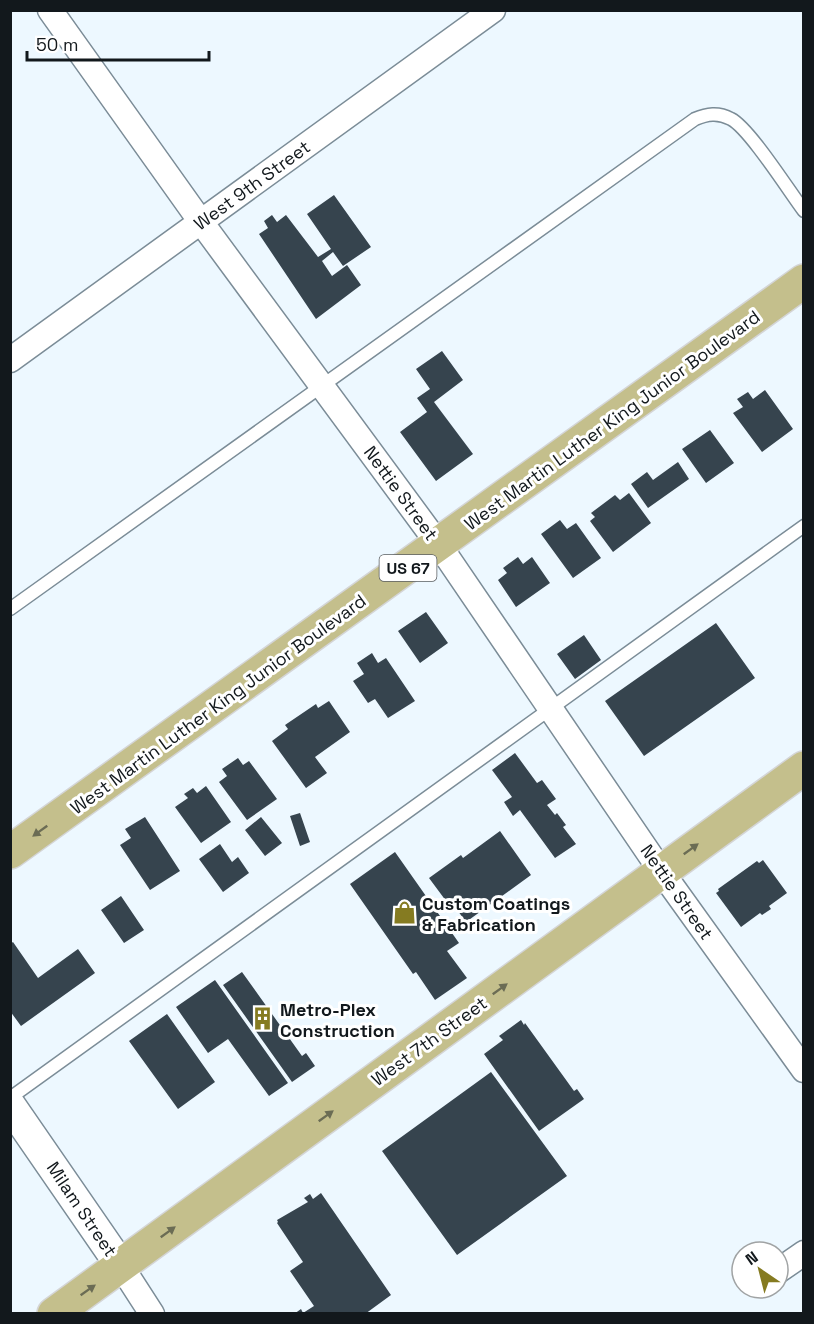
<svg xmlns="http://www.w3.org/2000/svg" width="814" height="1324" font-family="'Space Grotesk',sans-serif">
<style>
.building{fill:#36444e}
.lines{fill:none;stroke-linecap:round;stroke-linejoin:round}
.service-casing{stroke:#7b8c97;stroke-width:15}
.minor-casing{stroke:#7b8c97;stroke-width:27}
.tertiary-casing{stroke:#7b8c97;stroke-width:33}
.primary-casing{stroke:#d4d5d6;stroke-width:36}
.service{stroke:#fff;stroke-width:12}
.minor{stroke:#fff;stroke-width:24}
.tertiary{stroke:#fff;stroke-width:30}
.primary{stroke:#c4bf8c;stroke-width:33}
.oneway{fill:#6b6c54}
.labels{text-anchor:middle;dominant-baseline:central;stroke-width:6;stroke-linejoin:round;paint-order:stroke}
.shield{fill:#fff;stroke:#595d60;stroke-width:1.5}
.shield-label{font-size:16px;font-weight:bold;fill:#12181c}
.street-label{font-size:18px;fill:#12181c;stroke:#fff}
.poi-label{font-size:18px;font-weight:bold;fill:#12181c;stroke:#fff;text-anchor:start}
</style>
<rect width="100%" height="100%" fill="#edf8ff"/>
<!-- building -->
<path class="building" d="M334,195L371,247L343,266L333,252L322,261L332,276L347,265L361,285L316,319L259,234L268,228L264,221L272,215L277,222L286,215L318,257L331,249L307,214Z
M442,351L463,380L434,402L473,454L436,481L400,432L427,412L417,398L430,389L416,369Z
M765,390L793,429L762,452L733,413L743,407L737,399L748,392L753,399Z
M710,430L734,463L706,483L682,449Z
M678,462L689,479L648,508L631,484L647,472L653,480Z
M629,493L651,523L613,552L590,521L595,517L591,513L615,495L620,500Z
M560,520L567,529L576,523L601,558L573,578L541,534Z
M518,557L523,564L532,557L550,583L516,607L498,580L507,573L503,568Z
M426,612L448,643L420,663L398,631Z
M716,623L755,678L644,756L605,701Z
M584,635L601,660L575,679L557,654Z
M372,653L378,663L386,658L415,701L388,718L375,699L368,703L353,681L364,674L357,663Z
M329,701L350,732L315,757L327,773L306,788L272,741L288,729L285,725L316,704L318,708Z
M515,753L537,783L542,780L556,799L547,805L555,815L557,813L566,825L563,827L576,844L555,858L520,810L513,816L504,802L512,797L492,770Z
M238,758L243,765L249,761L277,799L247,820L219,782L227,776L222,769Z
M206,786L231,822L201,843L175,807L188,798L184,794L193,788L197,793Z
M300,813L310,842L300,846L290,816Z
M145,817L180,871L150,890L120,845L131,838L125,829Z
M261,817L282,843L265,856L245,830Z
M500,831L531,875L466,922L455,907L452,909L429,878L461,855L463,858Z
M220,844L232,862L238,857L249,873L223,892L199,859Z
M395,852L459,943L447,951L467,978L435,1000L416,972L413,974L350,884Z
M763,860L787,893L769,906L771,909L762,915L760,913L741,927L716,893L719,891L718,889L757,861L759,863Z
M121,896L144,930L124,943L101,910Z
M13,942L38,978L78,949L95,973L21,1026L10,1011V944Z
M242,972L302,1056L306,1053L315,1066L292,1082L223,985Z
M215,980L288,1083L269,1096L228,1039L208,1053L176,1007Z
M167,1014L215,1082L178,1109L129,1041Z
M521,1020L524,1025L525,1023L574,1091L577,1089L584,1099L539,1131L484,1054L503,1040L499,1036Z
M491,1072L567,1176L457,1255L382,1151Z
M321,1193L391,1295L365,1314H294L301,1309L303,1313L314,1306L290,1271L303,1262L277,1223L278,1222L277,1220L308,1202L304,1198L310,1194L313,1199Z"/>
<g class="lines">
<defs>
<path id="service" d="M10,609L695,119C707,114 718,112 731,119C749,128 789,191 804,211
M10,1098L804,526"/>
<path id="minor" d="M50,10L201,222L439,545L661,871L804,1070
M10,360L493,10
M121,1266L152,1314
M778,1271L804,1253"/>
<path id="tertiary" d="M10,1105L121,1266"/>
<path id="primary" d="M10,852L804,281
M54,1314L804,768"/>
</defs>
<!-- service casing -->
<use href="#service" class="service-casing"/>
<!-- minor casing -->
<use href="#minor" class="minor-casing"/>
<!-- tertiary casing -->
<use href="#tertiary" class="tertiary-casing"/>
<!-- primary casing -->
<use href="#primary" class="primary-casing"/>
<!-- service -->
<use href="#service" class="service"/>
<!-- minor -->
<use href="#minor" class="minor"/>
<!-- tertiary -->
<use href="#tertiary" class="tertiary"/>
<!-- primary -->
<use href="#primary" class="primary"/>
</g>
<!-- one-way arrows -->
<defs><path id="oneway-solid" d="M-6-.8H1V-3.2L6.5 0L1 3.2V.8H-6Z" transform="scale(1.5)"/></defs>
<g class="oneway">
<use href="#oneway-solid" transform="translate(40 831) rotate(144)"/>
<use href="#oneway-solid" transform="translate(691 849) rotate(-36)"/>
<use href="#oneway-solid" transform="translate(500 989) rotate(-36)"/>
<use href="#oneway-solid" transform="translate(326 1116) rotate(-36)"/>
<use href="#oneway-solid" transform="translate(168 1232) rotate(-36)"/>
<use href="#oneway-solid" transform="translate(88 1290) rotate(-35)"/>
</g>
<!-- icons -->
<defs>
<symbol id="shop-bare" viewBox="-9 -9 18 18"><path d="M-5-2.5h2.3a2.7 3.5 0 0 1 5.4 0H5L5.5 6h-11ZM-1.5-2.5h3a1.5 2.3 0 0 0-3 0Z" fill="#857b21" stroke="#fff" stroke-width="2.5" paint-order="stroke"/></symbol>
<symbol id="building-bare" viewBox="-9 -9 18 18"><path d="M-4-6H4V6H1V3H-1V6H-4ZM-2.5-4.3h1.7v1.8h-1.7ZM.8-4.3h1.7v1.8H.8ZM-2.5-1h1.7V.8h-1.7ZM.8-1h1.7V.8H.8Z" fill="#857b21" stroke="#fff" stroke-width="2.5" paint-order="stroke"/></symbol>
</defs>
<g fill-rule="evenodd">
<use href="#shop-bare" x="388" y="896" width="33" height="33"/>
<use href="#building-bare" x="246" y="1002" width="33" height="33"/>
</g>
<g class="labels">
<!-- shield labels -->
<rect class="shield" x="379.5" y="555" width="57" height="26" rx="4.5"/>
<g class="shield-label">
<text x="408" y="568">US 67</text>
</g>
<!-- street labels -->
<g class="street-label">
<text transform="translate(252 185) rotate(-36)">West 9th Street</text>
<text transform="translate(612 420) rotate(-36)">West Martin Luther King Junior Boulevard</text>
<text transform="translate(401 493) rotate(54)">Nettie Street</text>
<text transform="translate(218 704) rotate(-36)">West Martin Luther King Junior Boulevard</text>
<text transform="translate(677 892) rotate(55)">Nettie Street</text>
<text transform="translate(429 1041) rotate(-36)">West 7th Street</text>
<text transform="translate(82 1209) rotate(56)">Milam Street</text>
</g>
<!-- poi labels -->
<g class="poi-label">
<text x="422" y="903">Custom Coatings<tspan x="422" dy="21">&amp; Fabrication</tspan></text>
<text x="280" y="1009">Metro-Plex<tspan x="280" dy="21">Construction</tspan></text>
</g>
</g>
<!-- border -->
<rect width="814" height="1324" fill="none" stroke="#12181c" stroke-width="24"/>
<!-- north arrow -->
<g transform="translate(760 1270) rotate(325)"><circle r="28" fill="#ffffff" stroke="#a0a3a4" stroke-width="1.5"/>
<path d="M0-4.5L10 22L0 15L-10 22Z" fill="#857b21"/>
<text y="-9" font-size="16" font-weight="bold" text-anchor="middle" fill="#12181c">N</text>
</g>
<!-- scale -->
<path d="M27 51v9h182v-9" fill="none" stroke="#12181c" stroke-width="3"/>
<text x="36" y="51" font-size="18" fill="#12181c" stroke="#ffffff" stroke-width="4.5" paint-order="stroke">50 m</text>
</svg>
